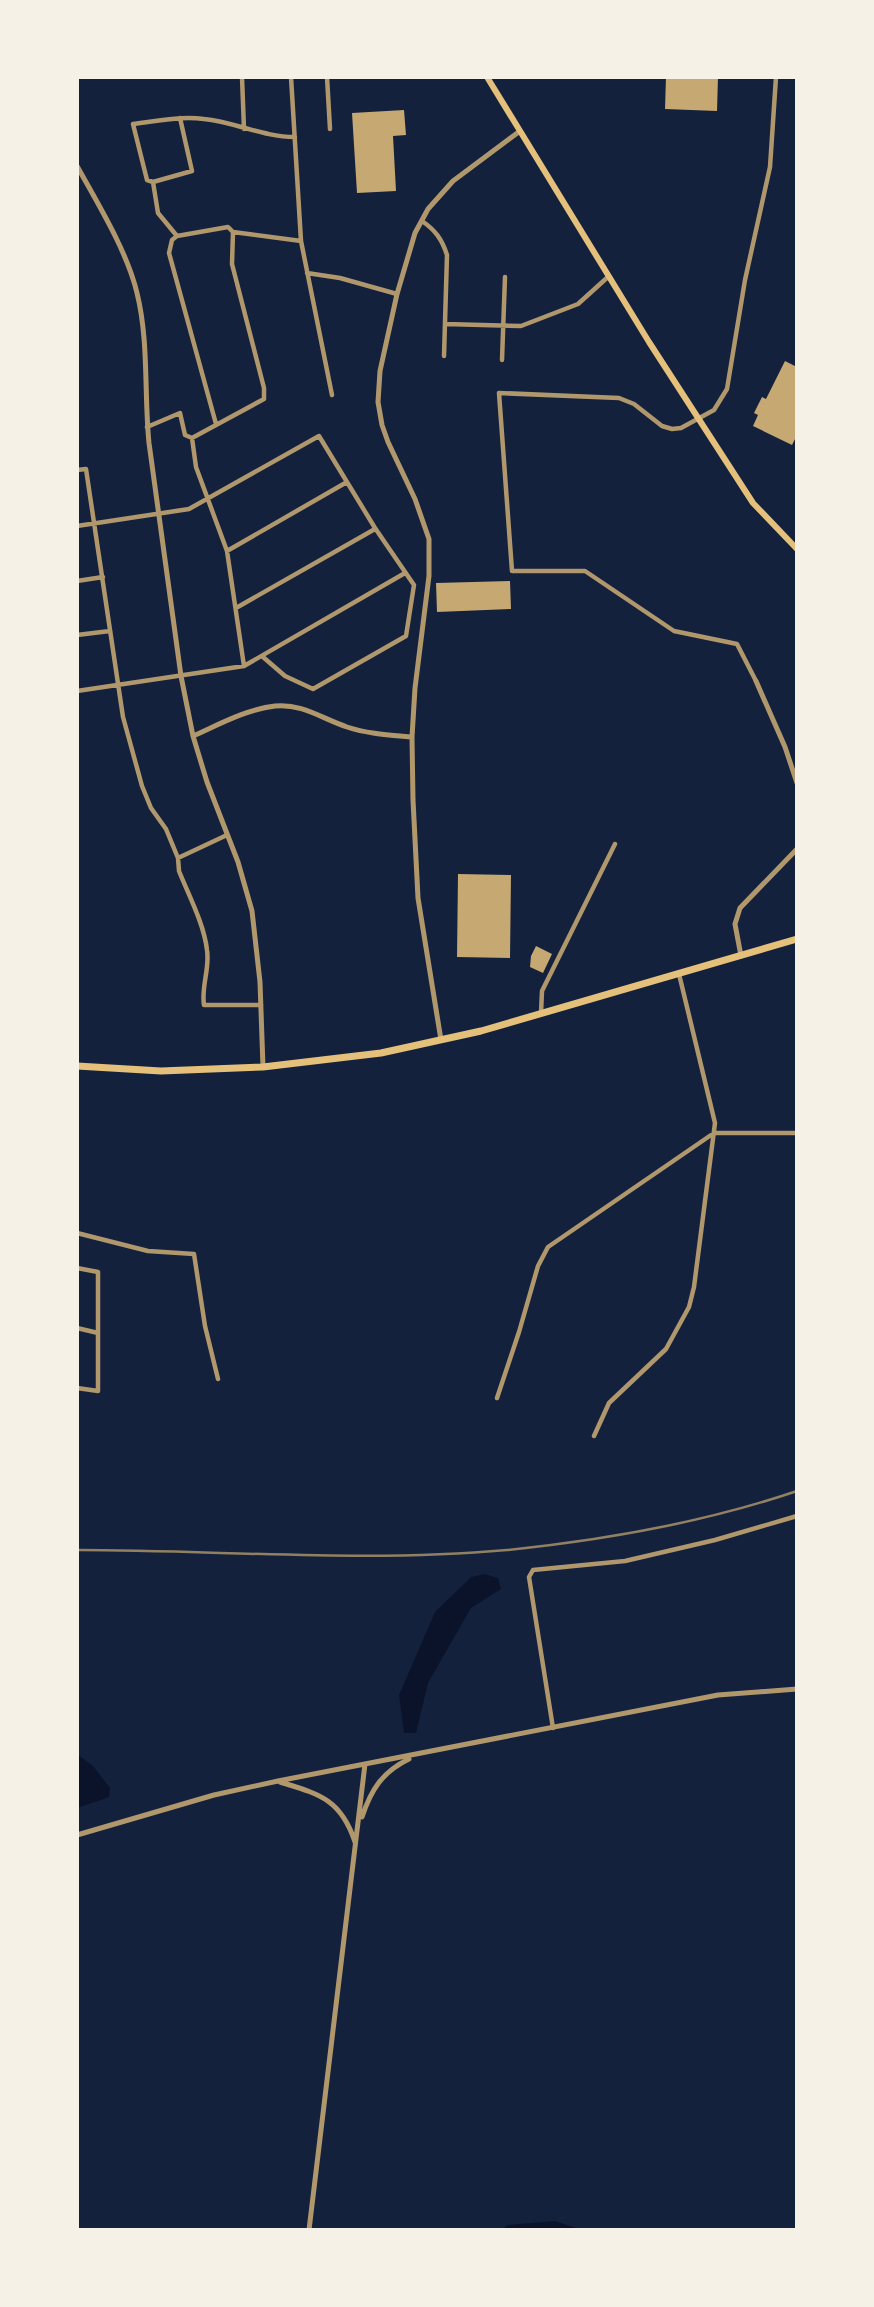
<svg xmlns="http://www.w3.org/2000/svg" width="874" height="2307" font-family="Lora,serif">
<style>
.water{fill:#0b132b}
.building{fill:#c6a872}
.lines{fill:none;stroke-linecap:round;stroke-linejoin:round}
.minor{stroke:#b1986c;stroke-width:4.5}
.tertiary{stroke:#b1986c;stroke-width:5}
.primary{stroke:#e5c07b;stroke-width:6}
.trunk{stroke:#e5c07b;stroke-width:7}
.rail{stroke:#918062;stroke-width:2.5}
</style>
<rect width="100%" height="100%" fill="#14213d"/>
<!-- water -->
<path class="water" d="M485,1574L498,1578L501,1589L471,1608L428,1683L416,1733H404L399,1695L435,1612L471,1577Z
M77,1754L93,1766L110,1788L109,1797L77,1808Z
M555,2221L582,2230H502L507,2225Z"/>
<!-- building -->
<path class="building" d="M666,77H718L717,111L665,109Z
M404,110L406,135L393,136L396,191L357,193L352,113Z
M785,361L797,367V435L792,445L753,426L758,415L754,413L762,397L766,399Z
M510,581L511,609L437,612L436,583Z
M458,874L511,875L510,958L457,957Z
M536,946L552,954L543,973L530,967L531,956Z"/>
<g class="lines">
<!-- minor -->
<path class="minor" d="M242,77L244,129
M291,77L301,241L332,395
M327,77L330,129
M153,182L192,171L180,118
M422,221C435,230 442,239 447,255L444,356
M177,236L158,213L153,182L147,180L133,124C156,121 180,116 204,119C235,122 263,137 295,137
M307,273L340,278L397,294
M445,324L521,326L578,304L609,276
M502,360L505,277
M216,424L169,253L172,240L177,236L228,227L233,232L301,241
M147,427L180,413L185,435L192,438L264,399V388L232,264L233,232
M192,438L196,467L227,551L244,666
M77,470L86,469L123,717L142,786L151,808L166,829L178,858L179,871C189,896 204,924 207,950C210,969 201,986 204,1005H261
M77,526L189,509L319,436L375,528L414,585L406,636L313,689L285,676L263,657
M227,551L347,482
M77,581L103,577
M236,608L375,529
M77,635L110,631
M756,681L737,644L674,631L585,571H512L499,393L619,398L634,404L662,426L672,429L681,428L714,410L727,389L745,280L770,167L776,77
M77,691L244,666L405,573
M178,858L227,835
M541,1013L542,991L615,844
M77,1233L148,1251L194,1254L205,1326L218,1379
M77,1268L98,1272V1391L77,1388
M77,1328L98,1333
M497,1398L519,1332L538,1266L548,1247L714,1133H797
M594,1436L609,1403L666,1349L689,1307L694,1287L715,1123L679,974
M553,1728L529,1577L533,1570L625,1561L715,1540L797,1516"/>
<!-- tertiary -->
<path class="tertiary" d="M77,166C98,204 127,251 137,293C149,341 144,394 149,443L181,676L193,736L207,782L238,862L252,911L260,982L263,1067
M756,681L785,747L797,783
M193,736C218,725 247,709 275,706C301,703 323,719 347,727C368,734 390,735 412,737
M741,956L735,924L740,908L797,849
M441,1040L418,898L413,800L412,737L415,688L429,576V539L415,499L388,442L382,425L378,402L380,371L397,294L415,233L428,209L453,181L520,131
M280,1782C319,1794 341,1799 355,1842
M362,1817C371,1790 382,1772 409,1759
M77,1835L214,1795L278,1781L718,1695L797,1689
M309,2230L365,1764"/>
<!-- primary -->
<path class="primary" d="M487,77L649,342L753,503L797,549"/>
<!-- trunk -->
<path class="trunk" d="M77,1066L161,1071L263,1067L381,1053L481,1031L797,939"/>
<!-- rail -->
<path class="rail" d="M77,1550C220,1550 364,1563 507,1550C605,1540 703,1523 797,1491"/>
</g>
<!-- border -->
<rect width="874" height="2307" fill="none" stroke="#f6f1e7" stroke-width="158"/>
</svg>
